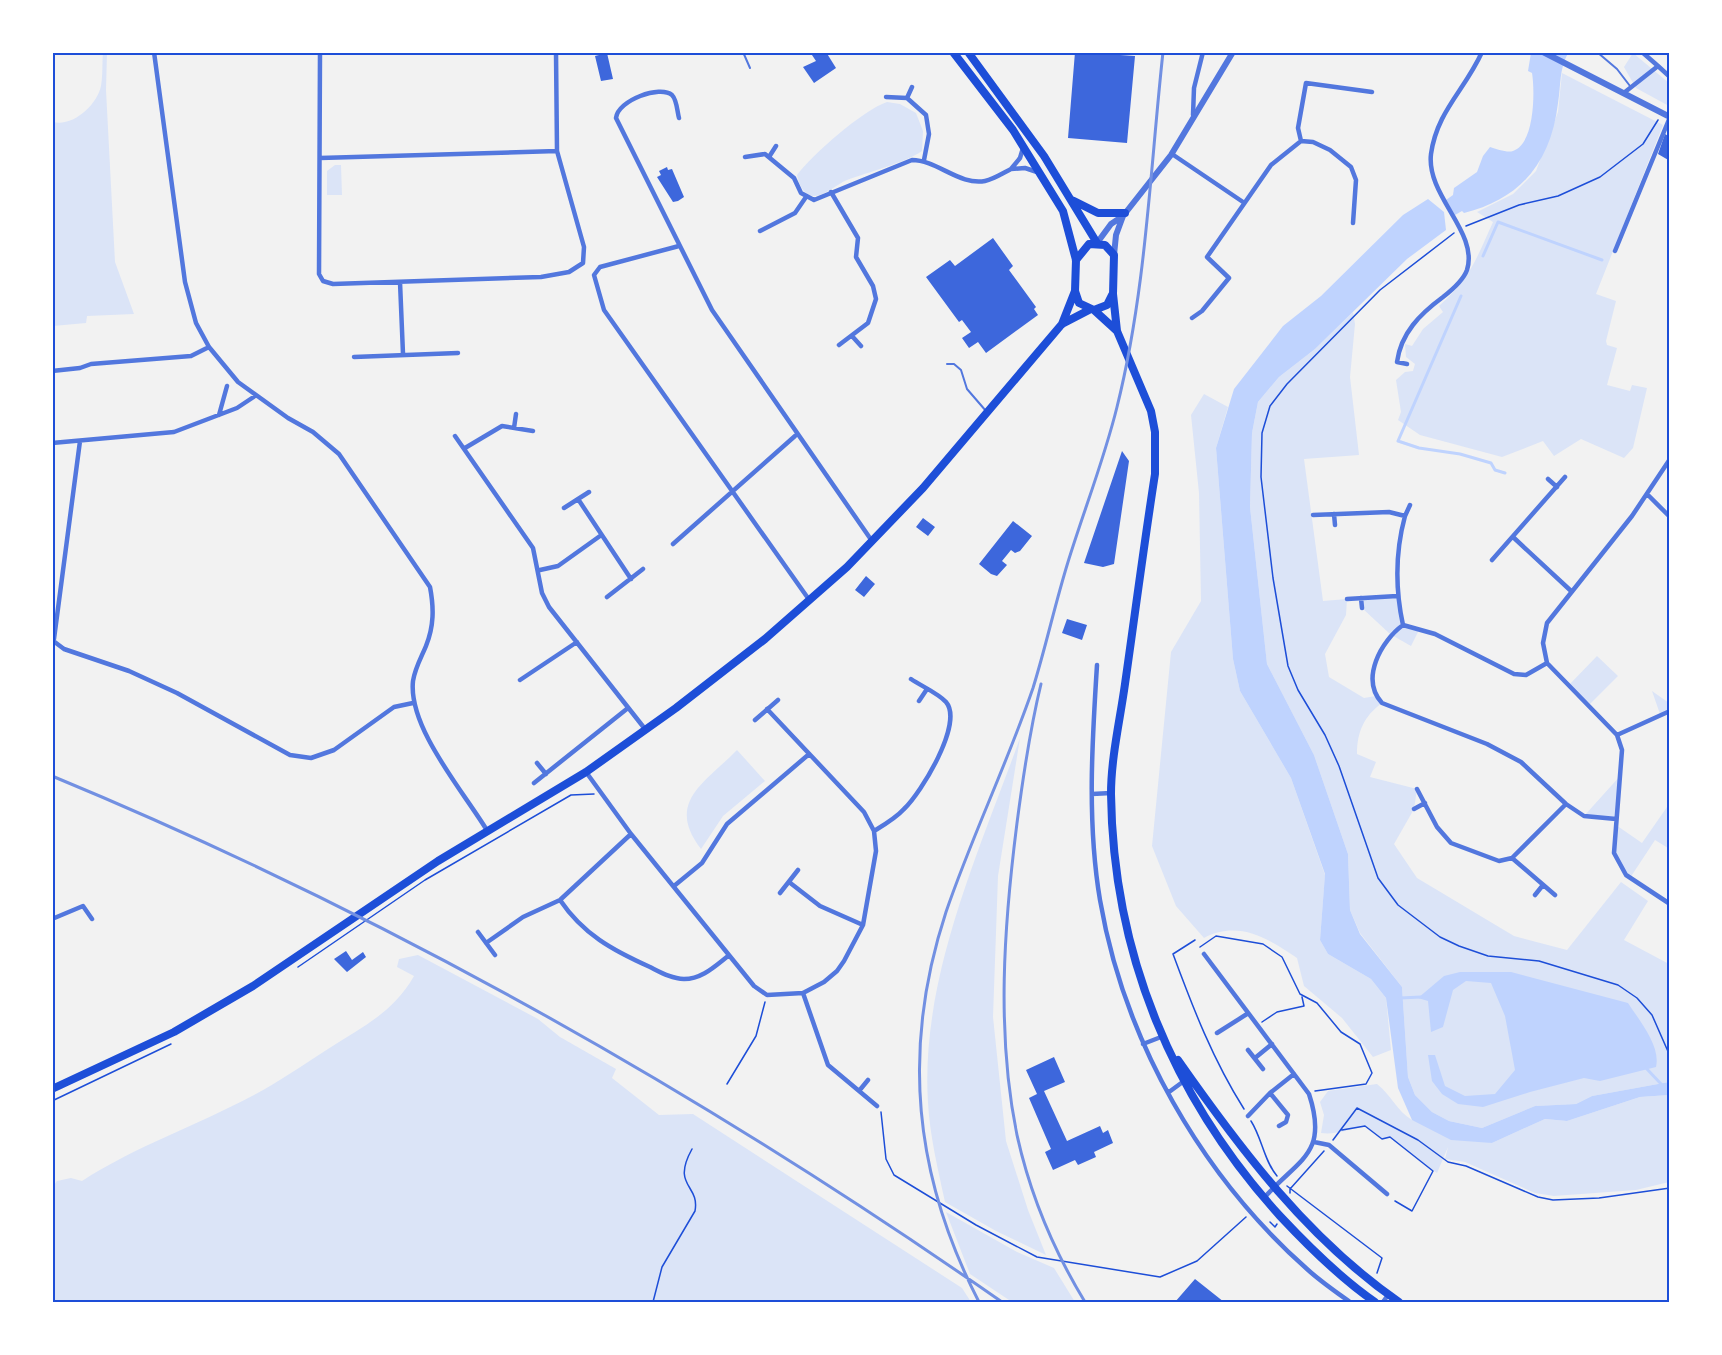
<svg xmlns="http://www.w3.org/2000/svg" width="1722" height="1355" font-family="'Fira Sans Condensed',sans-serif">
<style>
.green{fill:#dbe4f7}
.water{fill:#bfd3fe}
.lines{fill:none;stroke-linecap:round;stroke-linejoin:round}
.stream{stroke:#bfd3fe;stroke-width:3}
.building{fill:#3d67dc}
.path{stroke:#1d4ed8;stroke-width:1.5}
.service{stroke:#5277de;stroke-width:2}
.minor{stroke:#5277de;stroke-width:4.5}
.tertiary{stroke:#5277de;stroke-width:6}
.primary{stroke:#1d4ed8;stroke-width:8}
.rail{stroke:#7290e2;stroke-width:3}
.neatline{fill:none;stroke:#1d4ed8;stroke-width:2}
</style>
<rect width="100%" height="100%" fill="#f2f2f2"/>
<!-- green -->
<path class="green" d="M103,53H107L106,90L115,262L134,314L87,316L86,323L53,326V122C73,127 97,105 101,86C103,75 102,63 103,53Z
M1633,53L1669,83V106L1636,88L1624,67Z
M1562,73L1663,125L1596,294L1616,301L1606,341L1607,345L1617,348L1607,385L1630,391L1632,385L1647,388L1633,448L1624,458L1581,439L1554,456L1543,441L1502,457L1420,435L1398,420L1401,412L1396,380L1405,372L1413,371L1415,364L1406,357L1405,344L1412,346L1423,329L1443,312L1439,306C1470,278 1476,260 1493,222L1477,212L1513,194L1536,171L1558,112Z
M887,102L900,104L916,113L923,131L922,151C905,163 868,172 847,180C837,184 825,196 814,196C803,195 799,184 797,175C812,155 863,110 887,102Z
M335,165H341L342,195H327V171Z
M1353,312L1355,324L1350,377L1359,455L1304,459L1323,601L1347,599L1346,615L1325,654L1329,677L1364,698L1376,696L1382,703C1364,716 1357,732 1357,754L1376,762L1370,777L1417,789L1414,809L1394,844L1417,878L1514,936L1567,950L1621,882L1648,901L1624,940L1669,964V1082L1592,1096L1576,1104L1535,1106L1482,1128L1449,1121L1432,1112L1415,1095L1408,1077L1402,987L1360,933L1350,910L1348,854L1314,755L1267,664L1250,507L1252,433L1258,402L1279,377L1315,349Z
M1204,394L1228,407L1216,448L1233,659L1240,691L1291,778L1325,875L1320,940L1328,954L1371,979L1386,998L1391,1050L1373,1057L1342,1018L1304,986L1297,958C1268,938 1238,920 1204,938L1176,906L1152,846L1171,652L1201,601L1199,493L1191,415Z
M1397,596L1403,625L1420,628L1411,646L1390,634L1362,608L1361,598Z
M1597,656L1618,676L1588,706L1568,686Z
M1652,691L1669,703V711L1660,714Z
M1020,738L998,876L993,1017L1006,1141L1028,1210L1046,1255L996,1231L945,1202C938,1169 930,1137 928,1103C920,979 979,852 1020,738Z
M737,750L765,781L723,816L701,849C665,802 705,783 737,750Z
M1621,775L1616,819L1584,816Z
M1667,807L1669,809V846L1668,848L1655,840L1630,878L1614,853L1616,825L1642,843Z
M418,955L538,1019L560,1037L616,1069L612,1078L659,1115L693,1114L962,1288L971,1302H53L52,1188L57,1181L71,1178L82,1181C136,1146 198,1125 254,1095C280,1081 303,1065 328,1049C362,1027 393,1013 414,976L397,967L399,959Z
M1377,1084C1391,1095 1397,1111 1412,1120L1492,1143L1545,1119L1567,1121L1640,1097L1669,1095V1182L1636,1190L1554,1196L1535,1193L1465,1162L1445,1159L1448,1147L1437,1173L1390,1138L1382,1139L1365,1126C1350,1129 1336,1135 1321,1133L1324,1115L1320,1102L1328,1091Z
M946,1212L1017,1252L1054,1268L1075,1302H1012L970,1274Z"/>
<!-- water -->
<path class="water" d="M1531,53H1568C1559,70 1561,84 1558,103C1551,162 1521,199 1464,213L1462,211L1455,215L1446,200L1453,195L1454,188L1477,172L1483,156L1490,147C1497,149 1507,153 1513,151C1535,144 1535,90 1532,73L1528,71Z
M1428,199L1444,212L1446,230L1407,259L1315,349L1279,377L1258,402L1252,433L1250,507L1267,664L1314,755L1348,854L1350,910L1360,934L1402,987L1408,1077L1415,1095L1432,1112L1449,1121L1482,1128L1535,1106L1576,1104L1592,1096L1669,1082V1095L1640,1097L1567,1121L1545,1119L1492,1143L1451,1140L1412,1120L1398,1088L1386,998L1371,979L1328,954L1320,940L1325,874L1291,778L1240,691L1233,659L1216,448L1234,389L1283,326L1321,296L1403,215Z
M1460,972H1511L1628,1003C1639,1020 1661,1046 1656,1067L1600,1081L1584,1078L1530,1092L1483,1107L1458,1104L1442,1094L1432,1081L1428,1055H1435L1445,1086L1465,1096L1495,1094L1515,1070L1505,1016L1491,983L1466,981L1453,990L1443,1027L1431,1032L1428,1001L1418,998L1444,976Z"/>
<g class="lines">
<!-- stream -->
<path class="stream" d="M1483,256L1498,222L1602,260
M1461,296L1398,441L1419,448L1460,454L1491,463L1495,470L1505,473
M1400,998L1421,997
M1646,1068L1662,1085"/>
</g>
<!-- building -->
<path class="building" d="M810,52H826L836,68L814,83L803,67L816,61Z
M1075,52L1135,56L1127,143L1068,138Z
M607,53L613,79L601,81L595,56Z
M1665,134L1670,137V161L1658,154Z
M667,167L668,170L672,169L684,197L678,201L673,202L657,177L661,175L659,171Z
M993,238L1013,266L1009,270L1036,307L1034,309L1038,315L986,353L978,342L969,348L962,338L971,332L962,320L959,322L926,277L950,260L955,266Z
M1122,451L1129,461L1114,564L1103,567L1084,563Z
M923,518L935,527L928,536L916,527Z
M1013,521L1032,536L1020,551L1015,553L1011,550L1002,561L1007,565L997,576L991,574L979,564Z
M866,576L875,584L864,597L855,590Z
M1067,619L1087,625L1082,640L1062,633Z
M346,951L352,960L363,952L366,957L347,972L334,959Z
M1054,1057L1065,1082L1044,1091L1067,1141L1100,1126L1103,1133L1108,1130L1113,1143L1094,1152L1096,1157L1078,1165L1075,1160L1053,1170L1045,1152L1051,1149L1029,1098L1037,1094L1026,1070Z
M1195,1279L1224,1302H1175Z"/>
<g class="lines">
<!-- path -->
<path class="path" d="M1466,226L1519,205L1558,196L1600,177L1643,144L1658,120
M1454,233L1380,290L1287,384L1270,406L1262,433L1261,477L1273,578L1288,666L1298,690L1325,735L1339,766L1378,878L1398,905L1440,937L1459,946L1488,956L1539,961L1618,985L1637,998L1652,1015L1670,1056
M1195,940L1173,954C1193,1008 1213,1060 1244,1109
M1200,947L1216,936L1263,944L1282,957L1300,994L1317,1003L1341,1032L1360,1044L1372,1073L1366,1084L1315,1091
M298,967L425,880L571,795L594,794
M1262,1022L1277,1012L1304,1006L1302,997
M727,1084L756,1036L765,1002
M52,1101L171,1044
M881,1112L886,1159L894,1175L976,1225L1037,1257L1160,1277L1197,1261L1246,1217
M1251,1121C1262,1138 1264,1161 1277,1176
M1342,1130L1365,1126L1382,1139L1390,1137L1433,1171L1412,1211L1395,1201
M1333,1140L1357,1108L1418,1140L1448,1162L1466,1166L1538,1197L1553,1200L1599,1198L1670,1188
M1287,1186L1382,1258L1377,1273
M1290,1193V1189L1324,1151
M1270,1222L1275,1227L1277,1224
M653,1302L662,1267L695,1211C700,1184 671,1187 692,1149"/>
<!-- service -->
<path class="service" d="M743,52L750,68
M1597,52L1617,69L1630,86
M947,364H954L961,370L967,389L986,411"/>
<!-- minor -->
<path class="minor" d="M154,52L185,282L196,323L209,347L238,382L288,418L313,432L339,454L430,587C434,608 434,626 426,646C421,658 415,668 413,681C408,728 464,792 488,832
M320,52L319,274L323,281L333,284L541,277L569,272L583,263L584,247L557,151L556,52
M1642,52L1658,66
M1625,92L1658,66L1670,77
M886,97L907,98L926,115L929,134L924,160
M907,98L912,87
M1193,115L1194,88L1203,52
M679,118C677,111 677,100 672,95C660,85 618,100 616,118L712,310L872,541
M1301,141L1298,128L1306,83L1372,92
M1023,148L1020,158L1011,169L1025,168L1037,172
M1172,154L1243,202
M745,157L765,154L794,178L801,193L814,200L912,160C937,160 960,186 985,181C994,179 1003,173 1011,169
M769,157L776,146
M320,158L557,151
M831,192L858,238L856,257L873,286L876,299L868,323L839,345
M760,231L795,213L806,197
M679,246L600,267L594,275L604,310L810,601
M1615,251L1670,117
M400,282L403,354
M1192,318L1202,311L1229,278L1207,257L1271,165L1301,141L1313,142L1330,150L1351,167L1356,180L1353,223
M852,336L861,346
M354,357L458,353
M1407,364L1397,362C1401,333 1420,314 1443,297C1452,290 1463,281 1467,270C1479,232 1426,196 1431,154C1437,111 1465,90 1482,52
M52,371L80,368L91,364L191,356L209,347
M219,415L227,386
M514,428L516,414
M455,436L533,548L542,593L549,607L645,729
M52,443L174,432L237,408L255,396
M465,448L502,426L533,431
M1670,459L1632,516L1547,623L1543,643L1547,663L1617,735L1622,750L1614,853L1626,875L1670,904
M1548,479L1557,487
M1647,494L1670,517
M578,499L631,579
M564,508L589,492
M1334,514L1335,525
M1313,515L1389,512L1405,516C1395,553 1395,588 1403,625L1435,634L1514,674L1526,675L1547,663
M1405,516L1410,505
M1513,537L1570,590
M673,544L795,436
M1492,560L1565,477
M540,570L558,566L600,536
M607,597L643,569
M1361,598L1362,608
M1347,599L1397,596
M1403,625C1381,641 1360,679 1382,703L1487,744L1521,762L1566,804L1584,816L1616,819
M54,639L80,441
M52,640L64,649L129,671L177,693L290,755L311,758L334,750L394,707L413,703
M1097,665C1092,743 1087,823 1100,900C1124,1040 1201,1175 1307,1269C1320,1281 1336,1292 1350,1302
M520,680L577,642
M919,701L927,689
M755,720L778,700
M1617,735L1670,711
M537,763L546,774
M586,772L631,834L754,986L767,995L803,993L824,982L837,971L844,961L863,925L876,851L874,831L864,812L767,709
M534,783L628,708
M1417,789L1437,827L1451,843L1499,861L1512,858L1566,804
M1092,794L1111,793
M1414,809L1425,803
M874,831C884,825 896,818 904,809C921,793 964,723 946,702C938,693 921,686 911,679
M1512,858L1555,895
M789,882L820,906L863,925
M674,886L702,863L727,824L808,755
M780,893L798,870
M1535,895L1543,885
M560,900C583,934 612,950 650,967C660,972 672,979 684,979C702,979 715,966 728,956
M52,919L83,906L92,919
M478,932L495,955
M486,943L523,917L560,900L631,834
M1204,954L1309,1094C1329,1155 1298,1159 1264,1198
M803,993L828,1065L877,1106
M1217,1033L1247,1014
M1143,1044L1161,1037
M1248,1050L1263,1069
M1255,1058L1272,1044
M859,1091L868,1080
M1169,1092L1184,1081
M1270,1093L1288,1115L1286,1122L1279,1126
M1248,1116L1270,1093L1294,1074
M1314,1142L1329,1145L1387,1194
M1383,1302L1388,1295"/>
<!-- tertiary -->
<path class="tertiary" d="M1543,52L1670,117
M1097,243L1111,224L1123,216
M1114,255L1116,235L1123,216L1171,155L1233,52"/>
<!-- primary -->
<path class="primary" d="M953,52L1013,130L1063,211L1076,260L1075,291L1079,303L1094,310L1107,305L1112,295
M968,52L1044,156L1097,243
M1074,201L1098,213H1125
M1076,260L1089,244L1105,245L1114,255L1113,294L1117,331L1151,411L1155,432V474C1144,544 1135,614 1125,684C1120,720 1111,758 1111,794C1113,954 1173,1098 1280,1216C1309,1247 1340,1278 1375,1302
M1094,310L1117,331
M1062,324L1075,291
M1178,1060C1241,1150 1308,1239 1399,1302
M52,1089L174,1032L253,986L438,861L586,772L676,708L765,639L847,567L923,488L1062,324L1089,310"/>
<!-- rail -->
<path class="rail" d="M1041,684C1030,729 1023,777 1017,823C1004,925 996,1033 1017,1135C1030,1194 1054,1251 1085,1302
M52,776C388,915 705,1095 1002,1302
M979,1302C914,1176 901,1049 946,912C972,836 1007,764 1033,688C1046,646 1055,604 1068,562C1084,510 1104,460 1117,407C1146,291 1150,171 1163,52"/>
</g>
<!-- border -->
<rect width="1722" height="1355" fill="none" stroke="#ffffff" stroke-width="108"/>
<rect x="54" y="54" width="1614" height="1247" class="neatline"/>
</svg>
